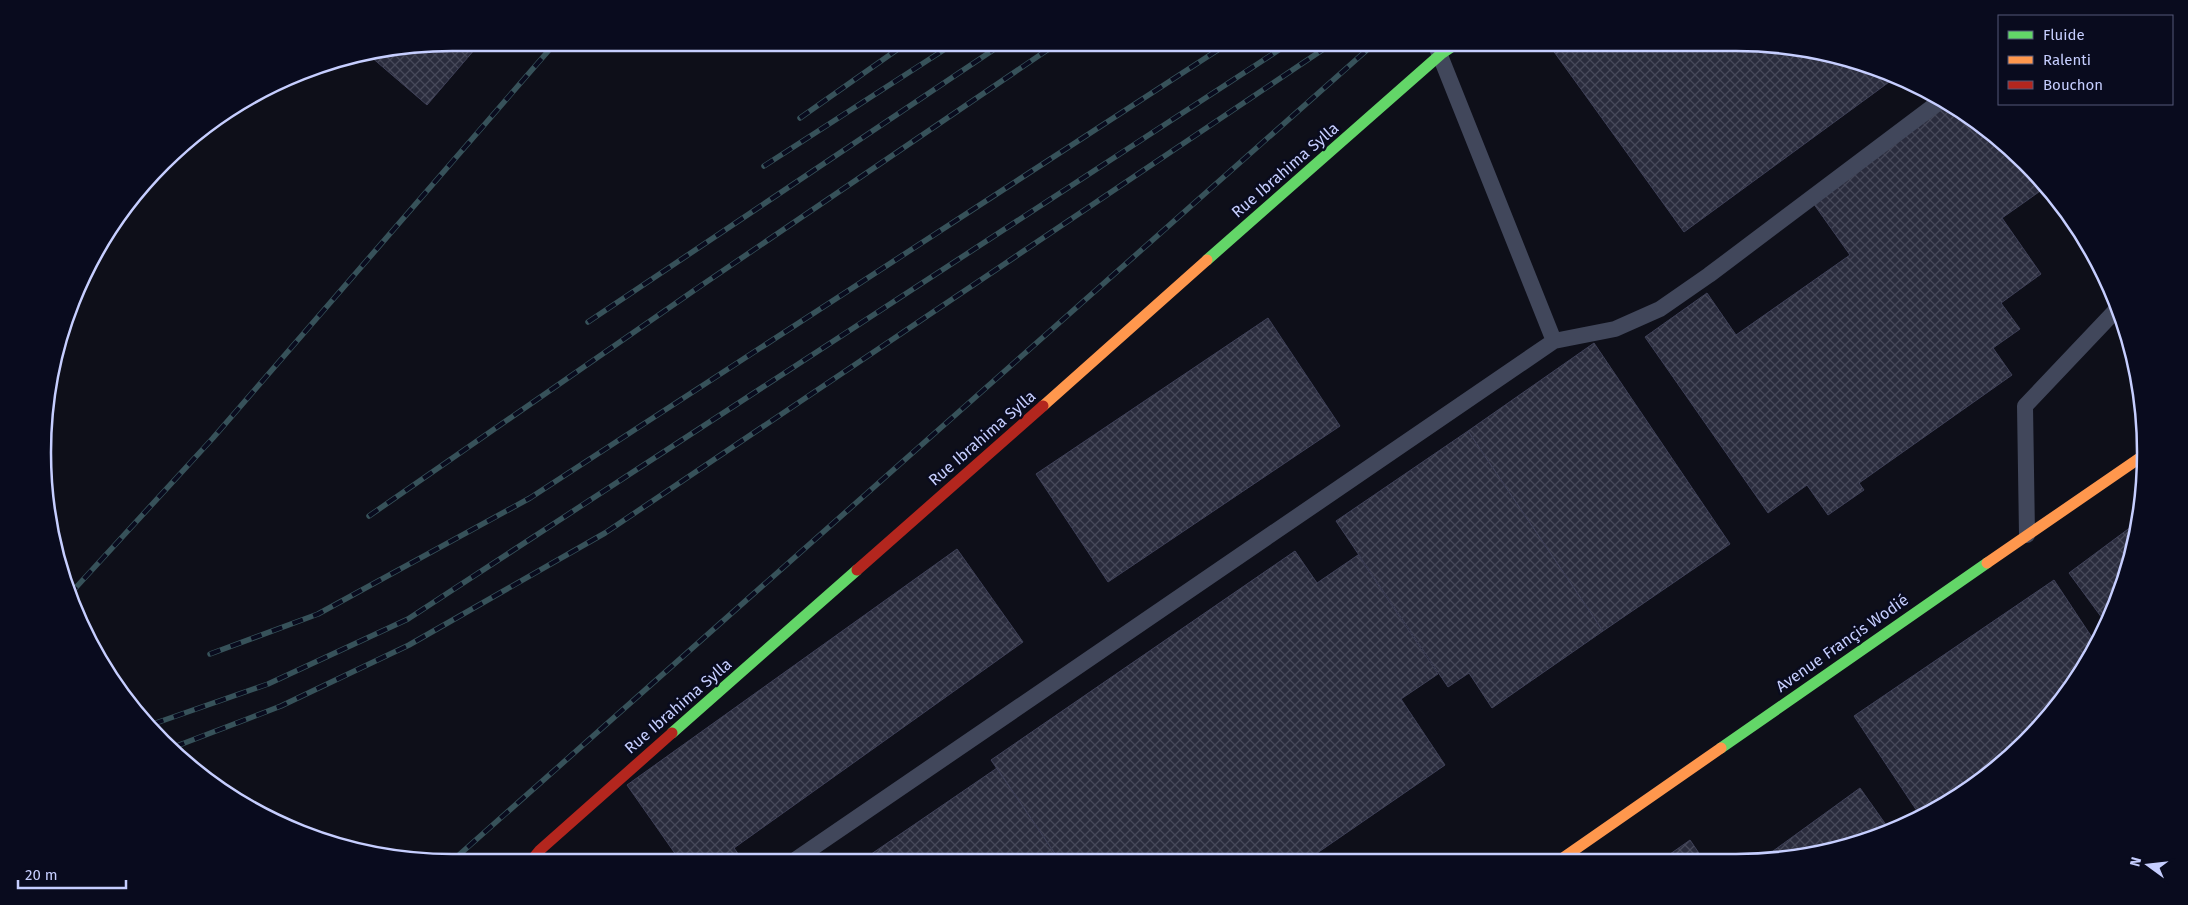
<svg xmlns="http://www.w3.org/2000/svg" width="2188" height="905" font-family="'Fira Sans',sans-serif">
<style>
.building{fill:url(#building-cross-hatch);stroke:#3f4158}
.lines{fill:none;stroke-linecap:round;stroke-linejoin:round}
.lane{stroke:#41475b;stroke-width:16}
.fast{stroke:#63d668;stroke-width:11}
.slow{stroke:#ff974d;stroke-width:11}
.jam{stroke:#b3261e;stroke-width:11}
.rail-casing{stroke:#37525a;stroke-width:5.5}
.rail{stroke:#090b1e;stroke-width:4;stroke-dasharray:11;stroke-linecap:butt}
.labels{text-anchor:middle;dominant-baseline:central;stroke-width:5;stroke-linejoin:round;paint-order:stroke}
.street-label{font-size:16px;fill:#c6ceff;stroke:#090b1e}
.rim{fill:none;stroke:#c6ceff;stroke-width:2.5}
</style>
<defs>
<pattern id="building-cross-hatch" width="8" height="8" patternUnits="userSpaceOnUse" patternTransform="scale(1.25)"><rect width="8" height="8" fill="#2a2c3d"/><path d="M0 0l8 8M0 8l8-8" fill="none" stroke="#47495a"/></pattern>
</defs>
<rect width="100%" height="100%" fill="#0e0f19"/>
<!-- building -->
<path class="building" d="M452,42H481L427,105L370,56Z
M1547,42H1736L1867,64L1896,77L1684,232Z
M1948,103L2006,144L2046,187L2002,218L2041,274L2001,303L2020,329L1993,348L2012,375L1859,483L1864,490L1828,515L1807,485L1768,513L1645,337L1707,293L1736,335L1850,255L1811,200Z
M1268,318L1340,426L1108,582L1036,474Z
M1594,343L1730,544L1603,631L1468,431Z
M1468,431L1603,631L1492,708L1469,673L1448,687L1336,521Z
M2139,521L2124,584L2105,622L2069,573Z
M957,549L1023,642L734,848L744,862H681L627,785Z
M1295,551L1317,583L1358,555L1438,674L1401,699L1445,765L1307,860L1060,861L991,760Z
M2054,580L2095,642L2076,681L2006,761L1921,817L1854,716Z
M997,768L1060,861H861Z
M1860,788L1889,829L1789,859H1762Z
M1690,840L1703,859H1663Z"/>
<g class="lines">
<!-- lane -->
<path class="lane" d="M1437,48L1554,341
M2027,535L2025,406L2117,309
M792,862L1554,341L1615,329L1660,309L1709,275L1943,99"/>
<!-- fast -->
<path class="fast" d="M1207,260L1441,54L1459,42
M672,733L857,570
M1721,748L1987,563"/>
<!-- slow -->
<path class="slow" d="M1043,406L1207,260
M1987,563L2144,455
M1560,860L1721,748"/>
<!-- jam -->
<path class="jam" d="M857,570L1043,406
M530,862L540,850L672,733"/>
<defs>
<path id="rail" d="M800,118L908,42
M764,166L956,42
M588,322L1005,42
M369,516L699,287L1059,42
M69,595L213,438L556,42
M210,654L318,614L530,498L1230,42
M153,724L268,684L408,619L1291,42
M174,747L281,706L409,645L605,533L1334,42
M451,862L1376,42"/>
</defs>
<!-- rail casing -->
<use href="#rail" class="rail-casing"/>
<!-- rail -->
<use href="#rail" class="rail"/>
</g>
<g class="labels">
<!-- street labels -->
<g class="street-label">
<text transform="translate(1285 170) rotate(-41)">Rue Ibrahima Sylla</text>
<text transform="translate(982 438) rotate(-41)">Rue Ibrahima Sylla</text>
<text transform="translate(1842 643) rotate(-35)">Avenue Françis Wodié</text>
<text transform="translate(678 706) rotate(-41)">Rue Ibrahima Sylla</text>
</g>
</g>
<!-- crop -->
<path d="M0 0H2188V905H0ZM452 51H1736A401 401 0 0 1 2137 452V453A401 401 0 0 1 1736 854H452A401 401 0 0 1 51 453V452A401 401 0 0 1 452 51Z" fill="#090b1e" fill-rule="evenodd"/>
<path class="rim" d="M452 51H1736A401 401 0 0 1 2137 452V453A401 401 0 0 1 1736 854H452A401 401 0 0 1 51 453V452A401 401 0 0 1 452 51Z"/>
<!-- legend -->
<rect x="1998" y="15" width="175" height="90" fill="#090b1e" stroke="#555978"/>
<rect x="2008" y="31" width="25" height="8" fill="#63d668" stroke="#555978"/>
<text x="2043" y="40" font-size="15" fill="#c6ceff">Fluide</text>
<rect x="2008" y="56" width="25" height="8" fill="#ff974d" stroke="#555978"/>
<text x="2043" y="65" font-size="15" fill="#c6ceff">Ralenti</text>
<rect x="2008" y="81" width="25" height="8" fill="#b3261e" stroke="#555978"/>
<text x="2043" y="90" font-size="15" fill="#c6ceff">Bouchon</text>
<!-- north arrow -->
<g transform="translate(2148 865) rotate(285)" stroke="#090b1e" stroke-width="4" paint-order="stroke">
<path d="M0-4L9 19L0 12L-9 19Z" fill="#c6ceff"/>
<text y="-8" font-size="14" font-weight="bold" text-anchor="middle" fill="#c6ceff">N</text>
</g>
<!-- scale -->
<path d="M18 880v8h108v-8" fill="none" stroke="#c6ceff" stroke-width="2.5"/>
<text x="25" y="880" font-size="15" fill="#c6ceff" stroke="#090b1e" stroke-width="4" paint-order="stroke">20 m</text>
</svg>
